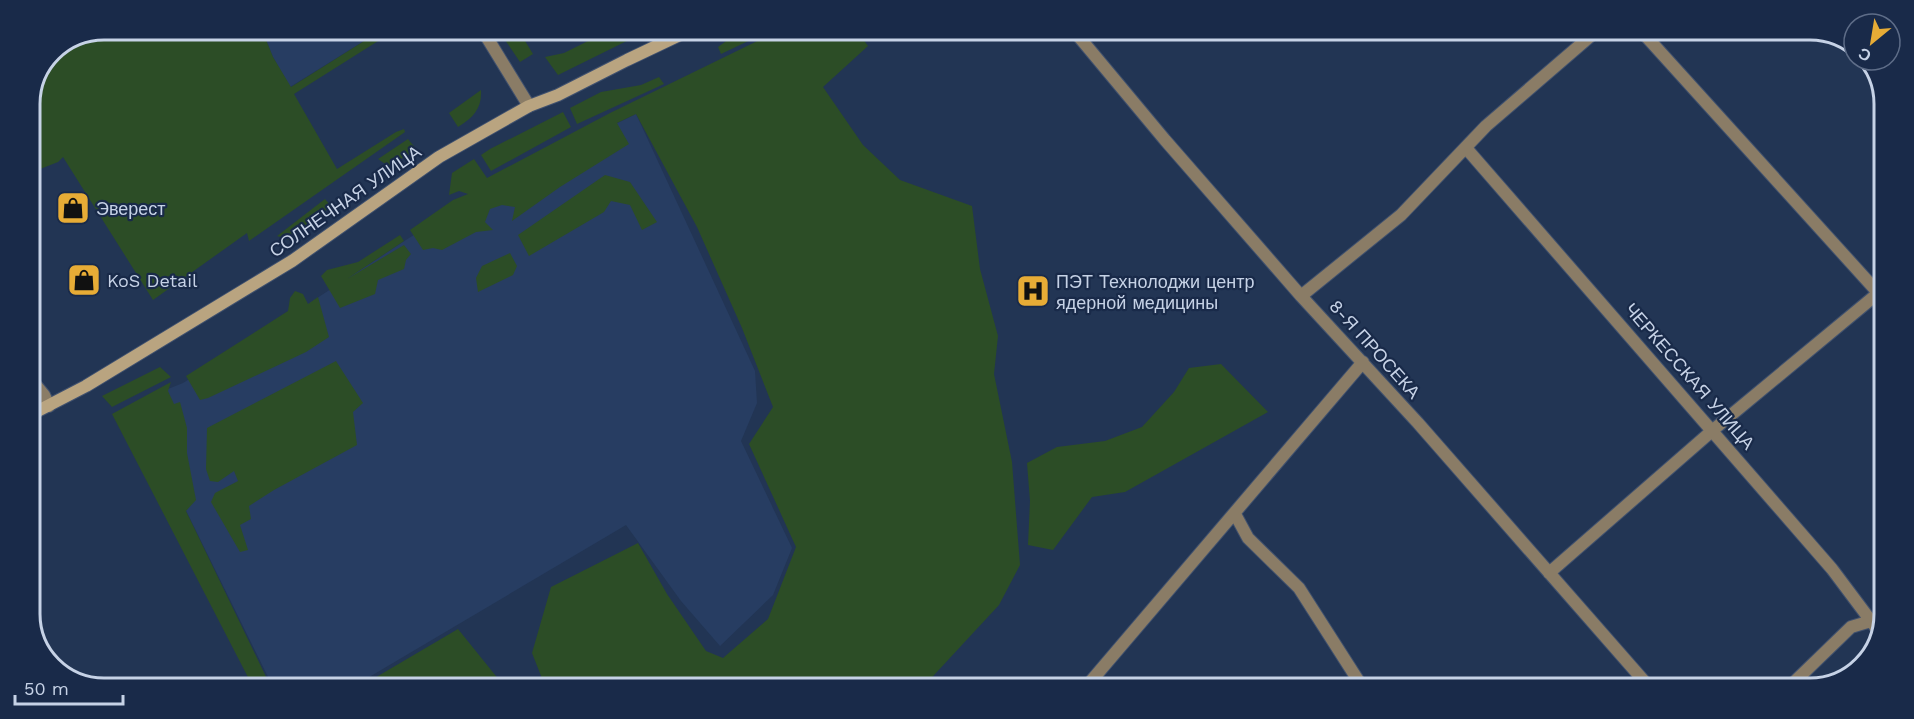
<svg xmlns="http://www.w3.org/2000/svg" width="1914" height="719" font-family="'Work Sans',sans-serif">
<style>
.built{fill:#273d62}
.green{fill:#2c4d26}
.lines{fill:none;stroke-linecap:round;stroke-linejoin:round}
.minor-casing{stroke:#40516e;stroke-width:14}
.tertiary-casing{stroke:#40516e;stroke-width:14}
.secondary-casing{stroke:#40516e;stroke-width:14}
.minor{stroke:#8a7c66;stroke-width:12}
.tertiary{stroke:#8a7c66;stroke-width:12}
.secondary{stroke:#b9a480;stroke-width:12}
.labels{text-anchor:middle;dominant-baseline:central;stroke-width:4.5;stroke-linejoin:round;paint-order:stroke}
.street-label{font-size:18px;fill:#c6d2e6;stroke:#192a49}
.poi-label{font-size:18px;fill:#c6d2e6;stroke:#192a49;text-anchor:start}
.rim{fill:none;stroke:#c6d2e6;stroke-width:3}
</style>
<rect width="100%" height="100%" fill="#223554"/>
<!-- built -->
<path class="built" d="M262,30L380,31L290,87L273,57Z
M636,114L755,371L757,403L741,441L792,548L773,595L720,646L681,601L626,525L354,686L272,685L133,403L183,383L282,321L409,238L514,174Z"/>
<!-- green -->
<path class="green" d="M104,30H262L273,57L291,87L380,31H394L294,94L337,169L396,132L404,129L405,132L249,241L247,233L153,300L63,157L58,162L30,173V100L52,52Z
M499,31H519L533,54L520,62Z
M608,31H647L558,75L545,57L564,53Z
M740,31L767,32L721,54L718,47Z
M776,32H790L795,35L801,32H858L868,46L823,87L863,145L900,180L972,206L980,269L998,336L994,374L1012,462L1020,565L999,605L923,687L545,686L532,653L551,587L638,543L667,594L706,651L723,658L768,619L796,547L749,444L773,407L742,328L697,227L636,114L617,123L629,144L560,187L512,221L515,207L502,205L490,209L485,222L493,230L476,232L442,250L433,248L423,250L410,230L453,200L468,194L459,191L449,195L452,173L474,159L487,178L610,113Z
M659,77L664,84L577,124L570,108L601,92L641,85Z
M481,90C482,108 474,117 458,127L449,113Z
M563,112L571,127L491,171L481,155L490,149Z
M408,139L417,150L388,166L378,159Z
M605,175L630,182L657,222L642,230L630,205L611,201L604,212L529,256L518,235Z
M325,199L331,206L292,241L277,236Z
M400,235L404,241L347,279L404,245L411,254L406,260L404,269L378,280L375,294L340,308L321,276L327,270L358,262Z
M510,253L517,266L513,275L478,292L476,278L482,266Z
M295,291L303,294L308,304L318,297L329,337L306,352L208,398L200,400L186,376L288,311L290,298Z
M336,361L363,403L353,412L357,445L274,490L249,506L251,519L240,525L248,550L240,552L211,502L215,493L238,481L234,471L218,482L210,481L206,469L207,428Z
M1221,364L1268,412L1125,492L1092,497L1053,550L1028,545L1030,501L1027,463L1057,447L1105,441L1142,427L1174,392L1189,368Z
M160,367L171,377L112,407L102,396Z
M171,382L168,391L174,404L180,402L187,428V453L196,500L186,511L270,685H252L112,414Z
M458,629L504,686H361Z"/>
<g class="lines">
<defs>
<path id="minor" d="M1075,32L1165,140L1301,296L1418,423L1651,689
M1644,34L1882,297
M1466,148L1832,569L1880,633
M1301,296L1401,215L1486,126L1594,33
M30,378L44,395L49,406
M1235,514L1248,538L1299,588L1363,688
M1549,573L1713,430L1882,290
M1086,687L1363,362
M1787,689L1851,627L1871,621"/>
<path id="tertiary" d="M483,31L529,106"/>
<path id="secondary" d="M30,415L86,386L292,261L439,157L529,106L558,95L627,60L688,31"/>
</defs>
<!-- minor casing -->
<use href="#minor" class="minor-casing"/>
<!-- tertiary casing -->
<use href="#tertiary" class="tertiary-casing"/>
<!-- secondary casing -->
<use href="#secondary" class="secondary-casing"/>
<!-- minor -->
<use href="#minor" class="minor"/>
<!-- tertiary -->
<use href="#tertiary" class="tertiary"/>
<!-- secondary -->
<use href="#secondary" class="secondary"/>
</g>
<!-- icons -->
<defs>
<symbol id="shop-square" viewBox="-11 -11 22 22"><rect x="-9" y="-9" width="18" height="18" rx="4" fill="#e7ac36" stroke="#192a49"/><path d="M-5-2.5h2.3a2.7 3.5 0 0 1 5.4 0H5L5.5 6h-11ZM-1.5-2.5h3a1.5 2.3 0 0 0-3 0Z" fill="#111"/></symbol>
<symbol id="hospital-square" viewBox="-11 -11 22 22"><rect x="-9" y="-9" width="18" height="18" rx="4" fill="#e7ac36" stroke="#192a49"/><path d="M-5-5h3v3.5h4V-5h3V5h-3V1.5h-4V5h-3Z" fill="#111"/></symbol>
</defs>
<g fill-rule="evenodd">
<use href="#shop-square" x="54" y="189" width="38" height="38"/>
<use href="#shop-square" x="65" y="261" width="38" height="38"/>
<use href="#hospital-square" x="1014" y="272" width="38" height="38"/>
</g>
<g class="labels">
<!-- street labels -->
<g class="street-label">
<text transform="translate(345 201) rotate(-35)">СОЛНЕЧНАЯ УЛИЦА</text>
<text transform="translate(1375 349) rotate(48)">8-Я ПРОСЕКА</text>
<text transform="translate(1690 376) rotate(49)">ЧЕРКЕССКАЯ УЛИЦА</text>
</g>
<!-- poi labels -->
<g class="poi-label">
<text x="96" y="208">Эверест</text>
<text x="107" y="280">KoS Detail</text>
<text x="1056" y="281">ПЭТ Технолоджи центр<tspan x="1056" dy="21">ядерной медицины</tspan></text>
</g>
</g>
<!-- crop -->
<path d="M0 0H1914V719H0ZM104 40H1810A64 64 0 0 1 1874 104V614A64 64 0 0 1 1810 678H104A64 64 0 0 1 40 614V104A64 64 0 0 1 104 40Z" fill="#192a49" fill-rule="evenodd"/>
<path class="rim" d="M104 40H1810A64 64 0 0 1 1874 104V614A64 64 0 0 1 1810 678H104A64 64 0 0 1 40 614V104A64 64 0 0 1 104 40Z"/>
<!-- north arrow -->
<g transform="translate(1872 42) rotate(210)"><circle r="28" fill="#192a49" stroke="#5e6d88" stroke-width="1.5"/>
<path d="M0-4.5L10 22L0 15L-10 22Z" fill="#e7ac36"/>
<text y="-9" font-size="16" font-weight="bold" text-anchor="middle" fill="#c6d2e6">С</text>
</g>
<!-- scale -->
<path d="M15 695v9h108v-9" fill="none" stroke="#c6d2e6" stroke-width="3"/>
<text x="24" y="695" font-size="18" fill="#c6d2e6" stroke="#192a49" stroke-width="4.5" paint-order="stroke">50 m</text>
</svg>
